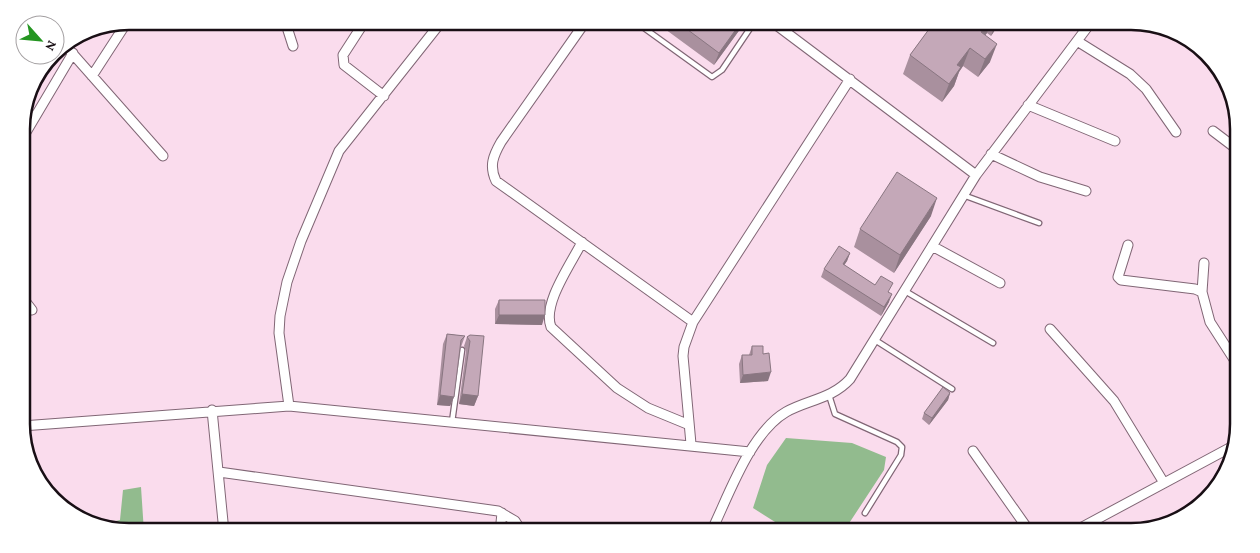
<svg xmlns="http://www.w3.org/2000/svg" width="1260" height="553" font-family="'Crimson Pro',serif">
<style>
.water{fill:#92bb8e}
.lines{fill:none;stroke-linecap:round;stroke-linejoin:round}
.lane-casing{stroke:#806675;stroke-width:7}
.street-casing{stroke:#806675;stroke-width:11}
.lane{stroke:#fff;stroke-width:4.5}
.street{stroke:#fff;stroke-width:9}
.wall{fill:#a9909e}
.shaded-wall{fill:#897681}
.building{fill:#c4a8b8;stroke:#897681}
.rim{fill:none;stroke:#190f15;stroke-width:2.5}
</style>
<rect width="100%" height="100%" fill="#fadced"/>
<!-- water -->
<path class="water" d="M786,438L852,443L886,457L884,470L844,531L803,532L783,527L753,508L767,465Z
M141,487L144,532H129L107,527V523L120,520L123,490Z"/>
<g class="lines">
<defs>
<path id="lane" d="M644,21V28L712,77L722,70L755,21
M963,195L1039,223
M905,291L993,343
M875,340L952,389
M829,395L835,414L897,442L902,447L901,455L865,513
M452,422L462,350"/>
<path id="street" d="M285,21L293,46
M365,21L343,55L344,65L384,96
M586,21L501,142C493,156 489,166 496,181L693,322
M771,21L976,175
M1077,41L1130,74L1146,89L1176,132
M64,44L163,156
M92,76L127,22
M1028,105L1115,141
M1213,131L1238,150
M22,139L73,53
M991,154L1040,177L1086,191
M582,242C571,264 542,304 551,327L617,388L648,408L687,424
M1128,245L1118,277L1121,280L1195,289L1202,292
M932,246L1000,283
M1204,263L1202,292L1210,322L1239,367
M22,297L32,310
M1050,329L1114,401L1164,483
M289,406L279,333L280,316L287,282L301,241L339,151L442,21
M212,410L224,532
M22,426L289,406L750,452
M691,444L683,356L684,347L693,322L850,79
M973,451L1030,532
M219,472L498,511L515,521L522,532
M500,532L502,513
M711,532C729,495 750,433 786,412C807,400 832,399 850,379L976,175L1092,21
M1073,532L1235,445"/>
</defs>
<!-- lane casing -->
<use href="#lane" class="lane-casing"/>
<!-- street casing -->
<use href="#street" class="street-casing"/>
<!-- lane -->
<use href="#lane" class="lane"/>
<!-- street -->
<use href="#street" class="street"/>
</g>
<!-- wall -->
<path class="wall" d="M654,21H746L714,65Z
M935,21H1001L991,36L987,33L985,35L990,62L978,77L963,66L959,72L954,86L942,102L903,74L910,55Z
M931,216L894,273L854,247L860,229Z
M850,253L847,261L844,265L875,285L889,292V302L881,316L821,277L824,269Z
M499,300L542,325L495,324V309Z
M447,334L465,336L461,347L454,397L450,406L437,405L443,344Z
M470,335L478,396L474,406L459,404L466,351L464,346L467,337Z
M752,346L768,381L740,383L739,364L742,355H749Z
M950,393L948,400L929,425L922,419L924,413Z"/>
<!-- shaded-wall -->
<path class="shaded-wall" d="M742,21H746L714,65L719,53Z
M988,21H991L987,33L974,50L981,32Z
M996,21H1001L991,36Z
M997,44L990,62L978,77L985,59Z
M970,48L963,66L959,72L954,86L942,102L949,84L957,65Z
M937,198L931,216L894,273L900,255Z
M850,253L847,261L839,273L843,264Z
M892,294L889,302L881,316L884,307Z
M499,315H545L542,325L495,324Z
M771,372L768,381L740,383L743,375Z
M950,393L948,400L929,425L932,418Z
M462,394L478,396L474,406L459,404Z
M440,395L454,397L450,406L437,405Z"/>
<!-- building -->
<path class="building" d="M676,21H742L719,53Z
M935,21H988L981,32L997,44L985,59L970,48L957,65L961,67L949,84L910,55Z
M897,172L937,198L900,255L860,229Z
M839,246L850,253L843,264L875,285L881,276L893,283L888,292L892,294L884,307L824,269Z
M499,300H545V315H499Z
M447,334L465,336L461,340L454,397L440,395Z
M470,335L484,336L478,396L462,394L470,341L467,337Z
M752,346H763V354L769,353L771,372L743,375L742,355H752Z
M943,387L950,393L932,418L924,413Z"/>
<!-- crop -->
<path d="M0 0H1260V553H0ZM129 30H1131A99 99 0 0 1 1230 129V424A99 99 0 0 1 1131 523H129A99 99 0 0 1 30 424V129A99 99 0 0 1 129 30Z" fill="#fff" fill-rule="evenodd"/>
<path class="rim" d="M129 30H1131A99 99 0 0 1 1230 129V424A99 99 0 0 1 1131 523H129A99 99 0 0 1 30 424V129A99 99 0 0 1 129 30Z"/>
<!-- north arrow -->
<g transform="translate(40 40) rotate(117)"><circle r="24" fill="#ffffff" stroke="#a39fa1"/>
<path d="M0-4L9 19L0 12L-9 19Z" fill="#249521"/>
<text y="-8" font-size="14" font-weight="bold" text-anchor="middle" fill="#190f15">N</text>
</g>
</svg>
